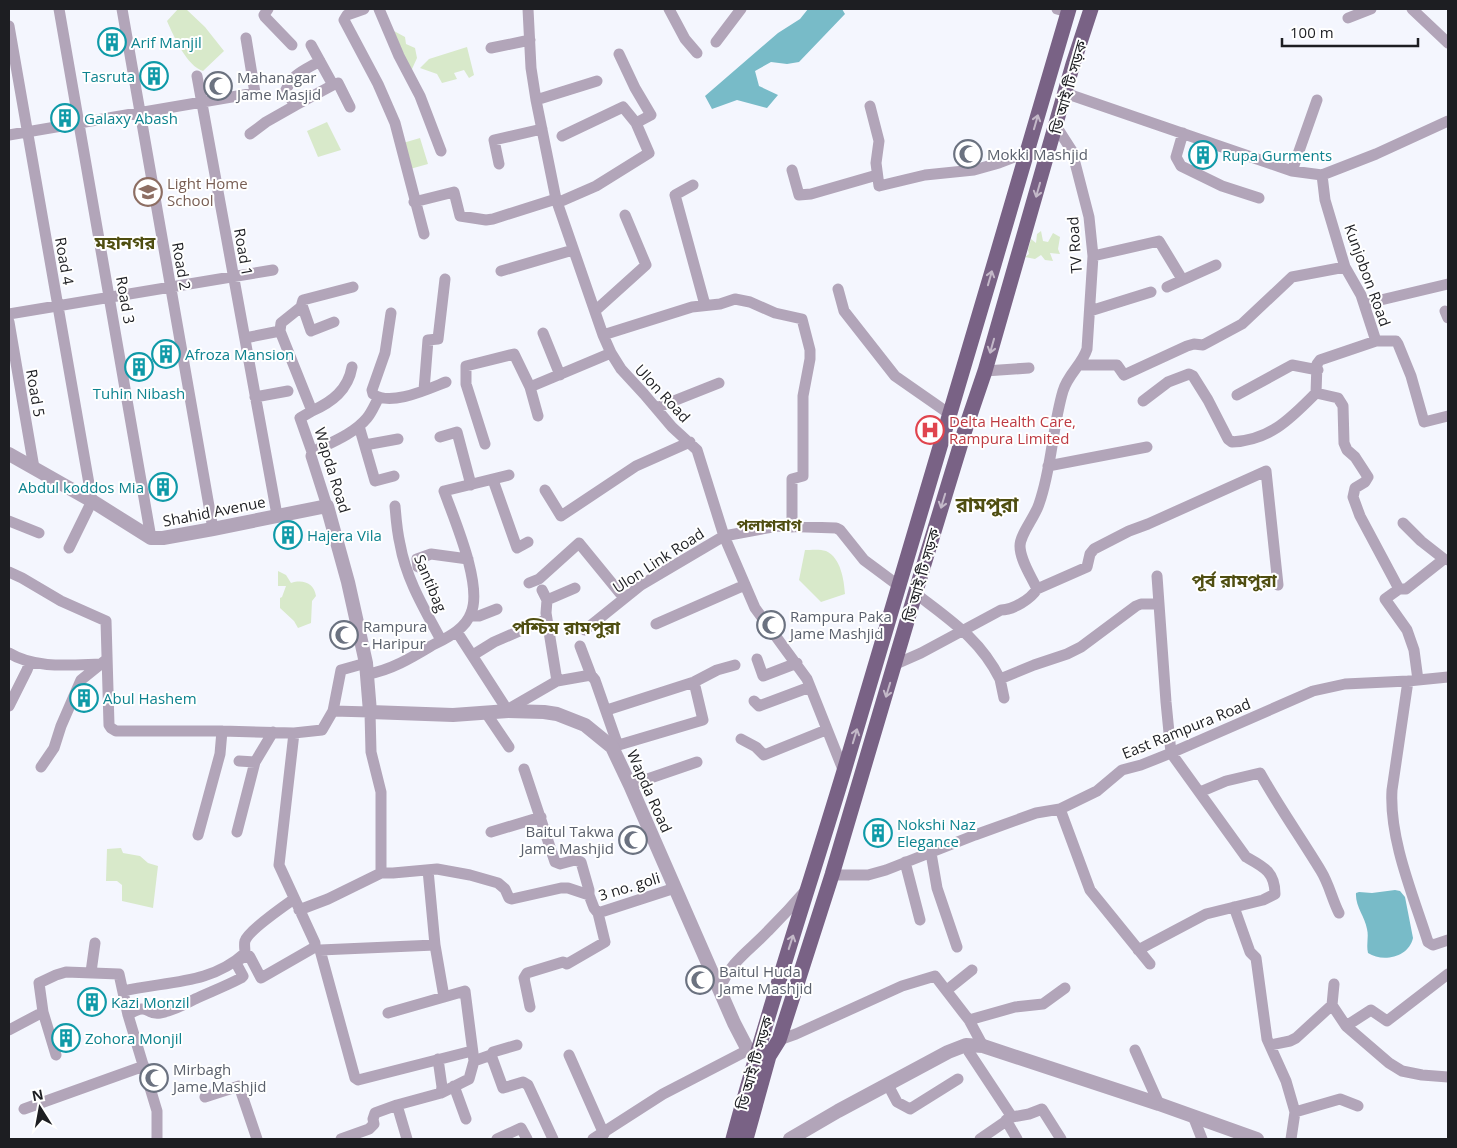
<svg xmlns="http://www.w3.org/2000/svg" width="1457" height="1148" font-family="'Open Sans','Noto Sans Bengali',sans-serif">
<style>
.green{fill:#d8e9ca}
.water{fill:#78bbc8}
.lines{fill:none;stroke-linecap:round;stroke-linejoin:round}
.minor{stroke:#b2a5b9;stroke-width:11}
.tertiary{stroke:#b2a5b9;stroke-width:14}
.primary{stroke:#796285;stroke-width:15}
.oneway{stroke:#c3b8c8}
.labels{text-anchor:middle;dominant-baseline:central;stroke-width:4;stroke-linejoin:round;paint-order:stroke}
.culture-label{font-size:15px;fill:#0d838f;stroke:#fff;text-anchor:start}
.worship-label{font-size:15px;fill:#5b616d;stroke:#fff;text-anchor:start}
.street-label{font-size:15px;fill:#1d1e22;stroke:#fff}
.education-label{font-size:15px;fill:#785e54;stroke:#fff;text-anchor:start}
.health-label{font-size:15px;fill:#be3a42;stroke:#fff;text-anchor:start}
.neighbourhood-label{font-size:16px;font-weight:bold;fill:#4f4e11;stroke:#fff}
.quarter-label{font-size:18px;font-weight:bold;fill:#4f4e11;stroke:#fff}
.district-label{font-size:20px;font-weight:bold;fill:#4f4e11;stroke:#fff}
</style>
<rect width="100%" height="100%" fill="#f4f6fe"/>
<!-- green -->
<path class="green" d="M178,9H186L205,27L224,51L203,71C187,66 174,37 167,21Z
M394,31L405,37L406,44L415,48L417,58L412,69H409Z
M467,47L474,75L469,78L464,70L454,73L457,79L442,83L437,74L420,68L429,59Z
M327,122L341,150L318,157L307,131Z
M420,138L428,164L410,169L403,143Z
M1041,231L1043,241L1048,242L1053,233L1060,237L1058,249L1060,254L1050,253L1053,261L1045,260L1041,255L1035,259L1025,257L1029,254L1028,250L1031,239L1036,243L1037,234Z
M805,550C811,550 820,549 826,551C841,558 844,580 845,594L821,602L799,580Z
M278,571L286,575L291,583C303,579 314,583 316,596L312,601L311,623L298,628L294,621L280,608V598L282,597L286,586H278Z
M121,848L123,853L140,856L148,863L158,866L153,908L122,901V885L117,881H106L107,849Z"/>
<!-- water -->
<path class="water" d="M808,9H842L845,14L799,62L787,64L771,62L755,71L759,86L778,95L767,108L737,100L712,109L705,96L778,33L800,19Z
M1395,890L1400,891L1405,897L1413,938C1409,957 1383,963 1368,953C1366,944 1369,937 1367,929C1365,917 1355,906 1356,893L1359,892L1372,893Z"/>
<g class="lines">
<!-- minor -->
<path class="minor" d="M59,9L151,538
M122,9L213,529
M268,9L264,15L265,17L292,45
M364,9L347,15L344,20L378,84L395,123L424,234
M379,9L399,56L420,96L441,151
M528,9L531,68L536,100L556,199L603,335L611,353L621,369L644,394L672,427L697,450L724,536L755,608L807,679L844,772
M669,9L685,39L697,53
M1057,9L1068,12
M1412,9L1448,43
M1348,18L1371,9
M9,26L92,501L69,548
M716,42L741,9
M311,45L333,85L338,83L350,107
M491,48L530,40
M619,54L635,88L651,115L636,123
M197,76L277,515
M1065,93L1292,171L1322,175L1376,154L1448,121
M536,100L597,81
M296,105L333,85
M870,106L879,141L876,163L879,186L925,175L974,170L999,163L1027,152
M1183,133L1176,157L1181,166L1222,186L1259,198
M250,134L266,122L296,105L285,92C293,73 303,71 320,61
M9,135L255,93L246,38
M499,164L494,140L542,129
M792,170L799,195L811,194L877,175
M1292,171L1317,100
M1322,175L1325,200L1345,267L1361,295L1376,341H1396L1398,344L1411,376L1424,422L1448,416
M693,185L675,195L705,305
M414,202L454,192L460,216L486,220L493,219L556,199
M557,203L596,186L649,153L636,123L623,107L562,136
M1093,256L1159,241L1182,279
M501,271L573,250
M1167,287L1216,265
M838,289L844,311L895,376L951,415
M1364,304L1448,284
M302,305L311,331L334,322
M595,311L646,265L625,215
M1090,311L1151,292
M1445,311L1448,318
M391,313L385,353L372,390L373,394C390,407 428,389 446,382
M9,314L273,270
M9,322L34,468
M280,331L281,323L301,307L303,300L353,287
M543,333L560,375
M603,335L692,307L720,304L735,299L750,302L775,313L802,319L810,350V359L803,396V476L792,479V527
M245,338L280,331L312,411L300,418L312,452L311,456L327,506
M1079,365H1117L1124,375L1187,346L1194,344L1203,345L1242,324L1292,277L1345,267
M985,371L1029,368
M530,387L538,416
M424,390L428,340L438,339L445,279
M1316,393L1338,398L1343,406L1344,443L1347,450L1355,457L1368,477L1365,482L1355,488L1353,497L1360,516L1399,589
M1237,395L1292,365L1318,370
M255,397L288,391
M1143,401L1168,382L1189,374L1193,376L1208,400L1228,439L1232,442C1271,440 1291,418 1316,393L1317,364L1320,360L1376,341
M656,408L719,383
M312,411C332,402 348,390 352,367
M359,426L375,481L394,476
M440,437L457,432L471,485
M485,444L466,384V366L514,354L530,387L611,353
M365,445L398,439
M312,452C330,443 354,434 367,418C372,412 375,404 379,397
M1048,466L1147,447
M493,480L517,548L528,542
M545,490L561,516L636,466L690,442
M395,506C396,518 397,532 400,544C406,579 425,610 441,640
M9,521L39,533
M1403,523L1421,541L1444,559L1448,560
M418,567L417,559L431,554L468,559
M9,572L22,578L61,601L106,621L109,725L111,728L116,731H222L294,733L322,730L333,711L341,670L366,663
M529,583L539,579L579,543L624,598
M1037,589C1031,576 1020,560 1020,546C1020,534 1035,517 1039,504C1052,468 1052,428 1063,391C1068,374 1082,365 1087,349L1093,256L1089,217L1072,151L1056,126
M542,590L547,600L546,613L557,681
M915,593C950,620 980,639 1000,679
M547,600L575,588
M470,616H479L497,609
M656,624L745,585
M585,630L641,585L724,536L778,526L836,528L840,530L864,560L899,586
M457,632L508,711L512,707L557,681L591,675
M580,646L591,675L595,680L616,740L612,747
M9,653C35,669 70,665 100,664
M473,655L494,642L547,619
M757,659L763,676L797,663
M896,664L921,653L1001,610C1013,610 1031,599 1037,589L1087,567L1090,554L1094,549L1129,531L1148,524L1266,471L1278,585
M368,674C391,670 411,658 431,646C446,638 465,630 471,613C483,585 454,519 444,491L509,475
M1418,680L1414,650L1407,630L1385,599L1399,589H1406L1444,559
M1408,681L1392,790C1389,839 1413,895 1428,942L1433,945L1448,940
M1004,698L1000,679L1034,665L1067,654L1081,647L1136,606L1141,604H1158
M754,701L759,706L810,687
M9,706L27,670L30,662
M607,710L694,682L717,670L735,665
M333,711L370,712L371,752L381,792V873
M486,713L509,747
M741,739L756,747L764,755L826,730
M612,747L703,720L694,682
M239,761L255,762
M41,767L54,748L61,726L81,680L107,659
M524,769L555,862L560,864L575,860L581,862L589,890V895
M630,785L697,762
M1200,792L1226,781L1260,773C1279,807 1301,838 1321,871C1329,884 1332,899 1339,913
M1060,809L1090,890L1150,964
M237,832L255,762L273,732
M491,832L541,817
M198,835L220,754L222,731
M931,853L937,888L957,947
M905,862L920,920
M428,870L435,945L444,997
M832,875H868L886,870L975,835L1036,813L1060,809L1097,791L1122,770L1141,765L1171,753L1313,691L1345,684L1408,681L1448,677
M1234,907L1250,952L1256,958L1267,1039L1286,1081L1295,1112L1291,1139
M299,910L328,899L381,873H393L437,869L470,875L498,883L505,889L509,898L512,899L561,888H568L589,895L594,908L598,913L675,888
M435,945L320,950L355,1078L358,1080L472,1051
M1138,950L1206,914L1263,900L1275,894C1275,872 1264,867 1246,857L1171,753L1166,702L1157,576
M91,972L95,943
M720,988C732,960 748,952 768,931C781,918 794,904 806,890
M947,990L972,970
M123,991C166,981 210,985 245,953C245,949 244,944 245,941C248,931 284,906 294,899
M1332,1005L1346,1026L1389,1063L1402,1071L1422,1075L1448,1077
M530,1007L524,978L527,973L563,962L567,964L605,942L598,913
M388,1013L465,991L474,1061L491,1055L503,1088L523,1082L528,1085L553,1139
M128,1015C149,1001 146,1016 160,1013C172,1011 184,1005 195,999C210,992 226,986 241,978L243,976L236,963L238,960L248,955L250,957L261,978L315,947V943L279,865L294,733
M969,1020L1015,1007L1043,1004L1065,988
M1346,1026L1371,1010L1387,1021L1448,974
M9,1030L43,1012
M779,1040L796,1034L902,986L935,976L969,1020L983,1046
M966,1045L969,1052L1012,1117
M1270,1045L1290,1041L1296,1038L1332,1005L1334,984
M1135,1050L1159,1104
M56,1055L43,1012L39,983L56,975L66,972L119,974L128,1015L157,1111V1139
M491,1055L493,1052L517,1045
M569,1055L604,1134
M888,1085L897,1102L910,1109L958,1079
M454,1086L466,1119
M441,1093L469,1079L474,1061
M205,1097L239,1086L257,1139
M24,1109L144,1066
M1295,1112L1340,1099L1358,1106
M1193,1116L1202,1139
M1006,1120L1017,1139
M341,1139L369,1129L374,1124L373,1119L375,1113L397,1105
M407,1139L397,1105L441,1093L442,1087L438,1059
M497,1139L521,1128L527,1139
M593,1139L663,1094L748,1050
M980,1139L1012,1117L1029,1114L1042,1109L1061,1139"/>
<!-- tertiary -->
<path class="tertiary" d="M9,454L92,501L151,538H163L213,529L327,506L348,582L366,663L370,712L453,715L508,711L544,712L557,714L585,725L612,747L630,785L734,1023L748,1050L757,1052
M790,1139L838,1111L948,1052L966,1045L983,1046L1159,1104L1257,1139"/>
<!-- primary -->
<path class="primary" d="M733,1139C766,1015 807,894 844,771C921,517 994,263 1069,9
M746,1139L769,1056L779,1040L832,875L921,574L965,430L985,371L1073,64L1091,9"/>
</g>
<!-- one-way arrows -->
<defs><path id="oneway-shaft" d="M-6 0H5M1.5-3L5.5 0L1.5 3" fill="none" stroke-width="1.6" stroke-linecap="round" stroke-linejoin="round" transform="scale(1.25)"/></defs>
<g class="oneway">
<use href="#oneway-shaft" transform="translate(1036 122) rotate(-74)"/>
<use href="#oneway-shaft" transform="translate(1038 190) rotate(106)"/>
<use href="#oneway-shaft" transform="translate(990 278) rotate(-74)"/>
<use href="#oneway-shaft" transform="translate(992 346) rotate(106)"/>
<use href="#oneway-shaft" transform="translate(943 501) rotate(107)"/>
<use href="#oneway-shaft" transform="translate(888 690) rotate(107)"/>
<use href="#oneway-shaft" transform="translate(855 736) rotate(-73)"/>
<use href="#oneway-shaft" transform="translate(791 942) rotate(-72)"/>
</g>
<!-- icons -->
<defs>
<symbol id="building-ring" viewBox="-11 -11 22 22"><circle r="9.5" fill="#fff" stroke="#0f9aa8" stroke-width="1.5"/><path d="M-4-6H4V6H1V3H-1V6H-4ZM-2.5-4.3h1.7v1.8h-1.7ZM.8-4.3h1.7v1.8H.8ZM-2.5-1h1.7V.8h-1.7ZM.8-1h1.7V.8H.8Z" fill="#0f9aa8"/></symbol>
<symbol id="mosque-ring" viewBox="-11 -11 22 22"><circle r="9.5" fill="#fff" stroke="#6b7280" stroke-width="1.5"/><path d="M3.5-4.9A6 6 0 1 0 3.5 4.9A5 5 0 1 1 3.5-4.9Z" fill="#6b7280"/></symbol>
<symbol id="school-ring" viewBox="-11 -11 22 22"><circle r="9.5" fill="#fff" stroke="#8d6e63" stroke-width="1.5"/><path d="M0-5L7-2L0 1L-7-2ZM-4 1L0 2.5L4 1V4Q0 6-4 4Z" fill="#8d6e63"/></symbol>
<symbol id="hospital-ring" viewBox="-11 -11 22 22"><circle r="9.5" fill="#fff" stroke="#e0444e" stroke-width="1.5"/><path d="M-5-5h3v3.5h4V-5h3V5h-3V1.5h-4V5h-3Z" fill="#e0444e"/></symbol>
</defs>
<g fill-rule="evenodd">
<use href="#building-ring" x="96" y="26" width="32" height="32"/>
<use href="#building-ring" x="138" y="60" width="32" height="32"/>
<use href="#mosque-ring" x="202" y="70" width="32" height="32"/>
<use href="#building-ring" x="49" y="102" width="32" height="32"/>
<use href="#mosque-ring" x="952" y="138" width="32" height="32"/>
<use href="#building-ring" x="1187" y="139" width="32" height="32"/>
<use href="#school-ring" x="132" y="176" width="32" height="32"/>
<use href="#building-ring" x="150" y="338" width="32" height="32"/>
<use href="#building-ring" x="123" y="351" width="32" height="32"/>
<use href="#hospital-ring" x="914" y="414" width="32" height="32"/>
<use href="#building-ring" x="147" y="471" width="32" height="32"/>
<use href="#building-ring" x="272" y="519" width="32" height="32"/>
<use href="#mosque-ring" x="755" y="609" width="32" height="32"/>
<use href="#mosque-ring" x="328" y="619" width="32" height="32"/>
<use href="#building-ring" x="68" y="682" width="32" height="32"/>
<use href="#building-ring" x="862" y="817" width="32" height="32"/>
<use href="#mosque-ring" x="617" y="824" width="32" height="32"/>
<use href="#mosque-ring" x="684" y="964" width="32" height="32"/>
<use href="#building-ring" x="76" y="986" width="32" height="32"/>
<use href="#building-ring" x="50" y="1022" width="32" height="32"/>
<use href="#mosque-ring" x="138" y="1062" width="32" height="32"/>
</g>
<g class="labels">
<!-- culture labels -->
<g class="culture-label">
<text x="131" y="42">Arif Manjil</text>
<text x="135" y="76" text-anchor="end">Tasruta</text>
<text x="84" y="118">Galaxy Abash</text>
<text x="1222" y="155">Rupa Gurments</text>
<text x="185" y="354">Afroza Mansion</text>
<text x="139" y="393" text-anchor="middle">Tuhin Nibash</text>
<text x="144" y="487" text-anchor="end">Abdul koddos Mia</text>
<text x="307" y="535">Hajera Vila</text>
<text x="103" y="698">Abul Hashem</text>
<text x="897" y="824">Nokshi Naz<tspan x="897" dy="17">Elegance</tspan></text>
<text x="111" y="1002">Kazi Monzil</text>
<text x="85" y="1038">Zohora Monjil</text>
</g>
<!-- worship labels -->
<g class="worship-label">
<text x="237" y="77">Mahanagar<tspan x="237" dy="17">Jame Masjid</tspan></text>
<text x="987" y="154">Mokki Mashjid</text>
<text x="790" y="616">Rampura Paka<tspan x="790" dy="17">Jame Mashjid</tspan></text>
<text x="363" y="626">Rampura<tspan x="363" dy="17">- Haripur</tspan></text>
<text x="614" y="831" text-anchor="end">Baitul Takwa<tspan x="614" dy="17">Jame Mashjid</tspan></text>
<text x="719" y="971">Baitul Huda<tspan x="719" dy="17">Jame Mashjid</tspan></text>
<text x="173" y="1069">Mirbagh<tspan x="173" dy="17">Jame Mashjid</tspan></text>
</g>
<!-- street labels -->
<g class="street-label">
<text transform="translate(1068 87) rotate(-74)">ডি আই টি সড়ক</text>
<text transform="translate(1074 245) rotate(-94)">TV Road</text>
<text transform="translate(244 252) rotate(80)">Road 1</text>
<text transform="translate(65 261) rotate(80)">Road 4</text>
<text transform="translate(182 266) rotate(80)">Road 2</text>
<text transform="translate(1368 275) rotate(70)">Kunjobon Road</text>
<text transform="translate(126 300) rotate(80)">Road 3</text>
<text transform="translate(36 393) rotate(80)">Road 5</text>
<text transform="translate(663 393) rotate(47)">Ulon Road</text>
<text transform="translate(333 470) rotate(73)">Wapda Road</text>
<text transform="translate(214 511) rotate(-11)">Shahid Avenue</text>
<text transform="translate(658 560) rotate(-33)">Ulon Link Road</text>
<text transform="translate(921 575) rotate(-74)">ডি আই টি সড়ক</text>
<text transform="translate(431 583) rotate(67)">Santibag</text>
<text transform="translate(1186 728) rotate(-22)">East Rampura Road</text>
<text transform="translate(650 791) rotate(66)">Wapda Road</text>
<text transform="translate(629 886) rotate(-17)">3 no. goli</text>
<text transform="translate(754 1063) rotate(-74)">ডি আই টি সড়ক</text>
</g>
<!-- education labels -->
<g class="education-label">
<text x="167" y="183">Light Home<tspan x="167" dy="17">School</tspan></text>
</g>
<!-- health labels -->
<g class="health-label">
<text x="949" y="421">Delta Health Care,<tspan x="949" dy="17">Rampura Limited</tspan></text>
</g>
<!-- neighbourhood labels -->
<g class="neighbourhood-label">
<text x="769" y="525">পলাশবাগ</text>
</g>
<!-- quarter labels -->
<g class="quarter-label">
<text x="125" y="242">মহানগর</text>
<text x="1234" y="580">পূর্ব রামপুরা</text>
<text x="566" y="627">পশ্চিম রামপুরা</text>
</g>
<!-- district labels -->
<g class="district-label">
<text x="987" y="504">রামপুরা</text>
</g>
</g>
<!-- border -->
<rect width="1457" height="1148" fill="none" stroke="#1d1e22" stroke-width="20"/>
<!-- north arrow -->
<g transform="translate(40 1108) rotate(349)" stroke="#ffffff" stroke-width="4" paint-order="stroke">
<path d="M0-4L9 19L0 12L-9 19Z" fill="#1d1e22"/>
<text y="-8" font-size="14" font-weight="bold" text-anchor="middle" fill="#1d1e22">N</text>
</g>
<!-- scale -->
<path d="M1282 38v8h136v-8" fill="none" stroke="#1d1e22" stroke-width="2.5"/>
<text x="1290" y="38" font-size="15" fill="#1d1e22" stroke="#ffffff" stroke-width="4" paint-order="stroke">100 m</text>
</svg>
